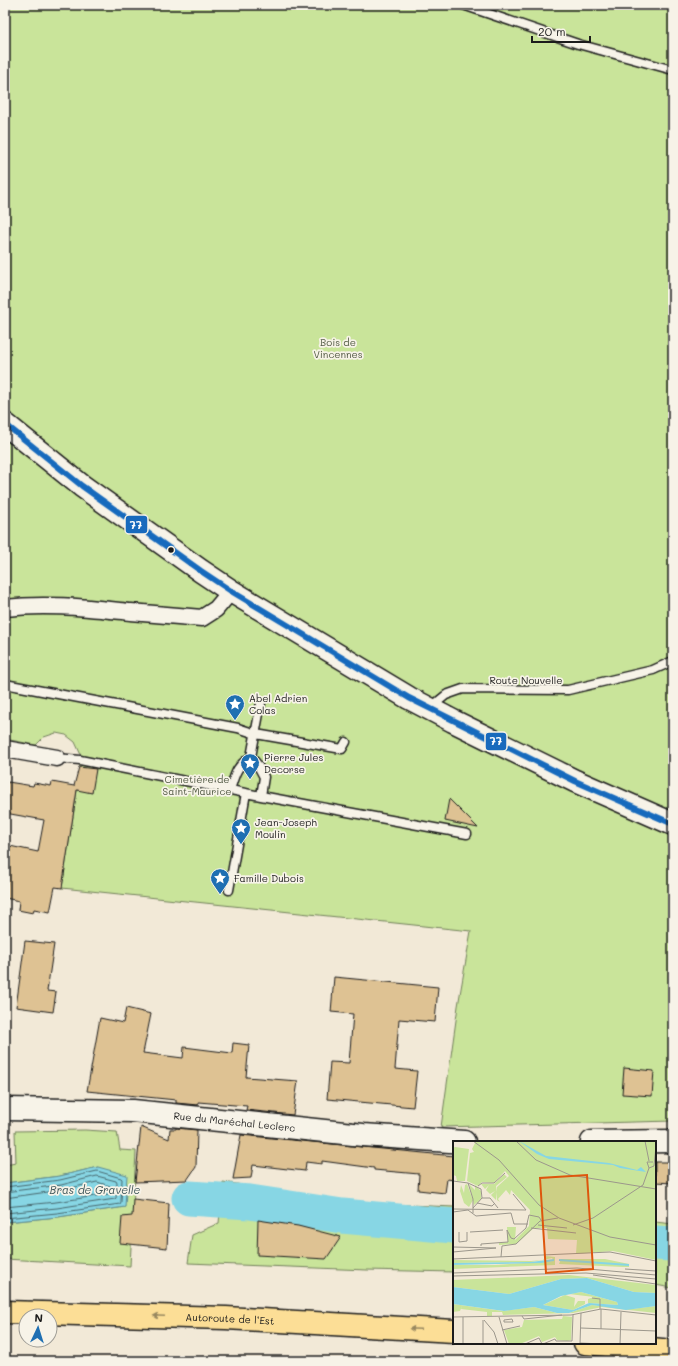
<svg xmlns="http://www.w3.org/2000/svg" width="678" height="1366" font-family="Mali,sans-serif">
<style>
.green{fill:#c9e49a;stroke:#72805b}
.water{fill:#87d6e4;stroke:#5c8c94}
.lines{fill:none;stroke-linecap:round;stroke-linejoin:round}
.shore{stroke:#47666c;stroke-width:1}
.river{stroke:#87d6e4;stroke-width:35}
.building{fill:#dec293;stroke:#1c1c1c}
.lane-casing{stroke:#1c1c1c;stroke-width:11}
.street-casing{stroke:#1c1c1c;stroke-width:19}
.secondary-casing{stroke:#1c1c1c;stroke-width:25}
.highway-casing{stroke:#1c1c1c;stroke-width:25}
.lane{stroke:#f7f3e8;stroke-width:8}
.street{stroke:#f7f3e8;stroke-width:16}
.secondary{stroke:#f7f3e8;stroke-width:22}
.highway{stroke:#fcde96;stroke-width:22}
.bus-1-casing{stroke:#f7f3e8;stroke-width:9}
.bus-1{stroke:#186abd;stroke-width:6}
.oneway{fill:#97875f}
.bus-dot{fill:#1c1c1c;stroke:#f7f3e8;stroke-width:1.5}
.labels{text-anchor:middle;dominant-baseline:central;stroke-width:3.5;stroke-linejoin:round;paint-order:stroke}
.park-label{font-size:10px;fill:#505842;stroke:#f7f3e8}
.street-label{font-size:10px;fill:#1c1c1c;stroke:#f7f3e8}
.poi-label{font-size:10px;fill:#1c1c1c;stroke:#f7f3e8;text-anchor:start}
.water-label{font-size:11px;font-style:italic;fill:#3c5458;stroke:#f7f3e8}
.inset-river{fill:none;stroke:#87d6e4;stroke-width:2}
.inset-road{fill:none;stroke:#9c978c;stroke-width:1}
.view{fill:#de560d;fill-opacity:0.15;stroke:#de560d;stroke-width:2}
.inset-edge{fill:none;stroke:#1c1c1c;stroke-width:2}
.line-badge{stroke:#f7f3e8;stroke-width:1.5}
.badge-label{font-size:11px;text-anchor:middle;font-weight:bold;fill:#fff}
</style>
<rect width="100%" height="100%" fill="#f2e9d7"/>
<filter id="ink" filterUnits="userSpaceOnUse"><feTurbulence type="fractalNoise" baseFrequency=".025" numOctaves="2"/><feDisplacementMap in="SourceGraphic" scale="8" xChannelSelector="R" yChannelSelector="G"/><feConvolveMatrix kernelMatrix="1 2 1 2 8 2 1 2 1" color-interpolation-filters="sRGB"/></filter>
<g filter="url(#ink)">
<!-- green -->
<path class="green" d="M5,5H673V1121L441,1127L458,1006L471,931L62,888L77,790L81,755L75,742L66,735L56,733L44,737L36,745L5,739Z
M85,1130L117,1132L120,1150L136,1151L130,1266L5,1259V1222L58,1217L125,1207L98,1167L60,1176L5,1183V1165L16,1163L15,1131Z
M223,1182L364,1203L454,1207V1272L367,1270L188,1263L192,1235L219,1223Z
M655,1222L673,1224V1288L655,1285Z"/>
<!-- water -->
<path class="water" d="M98,1167L127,1175L125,1207L58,1217L5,1222V1183L60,1176Z"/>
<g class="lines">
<!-- shore -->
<path class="shore" d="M5,1187L60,1180L97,1171L121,1178L122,1179L121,1202L120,1204L57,1213L5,1218
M5,1192L61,1185L97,1176L116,1181L117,1183L116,1198L115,1199L57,1208L5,1213
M5,1198L62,1190L97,1182L110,1186L111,1187V1193L109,1194L56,1202L5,1207"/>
<!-- river -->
<path class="river" d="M189,1198L250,1202L342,1216L454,1226
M655,1243L673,1244"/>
</g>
<!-- building -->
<path class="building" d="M79,767L96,769L92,793L77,790L62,888L55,887L50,912L34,909L33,913L18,910L19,901L5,898L8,874H5V845L38,852L44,820L5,813V784H7L8,782L33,786L34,783L51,786L52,782L74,786Z
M449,799L478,828L445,821Z
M25,941L54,944L47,991L56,992L53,1012L16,1007Z
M334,977L438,987L435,1022L399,1019L395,1069L417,1071L413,1107L327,1099L330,1062L349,1063L353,1014L331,1012Z
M126,1008L151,1014L143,1053L183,1058L184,1047L232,1053L233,1043L249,1045L246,1077L298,1081L293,1115L246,1110L247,1106L198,1102V1105L176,1103V1100L87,1091L100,1018L123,1023Z
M624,1068L654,1071L652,1096L622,1094Z
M141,1127L169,1139L170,1129H176V1128L197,1130L196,1167L187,1180L135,1182Z
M241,1135L454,1156V1180L447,1179L445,1193L418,1190L419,1174L374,1170V1168L322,1161V1164L306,1162L305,1171L253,1165L251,1178L233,1179Z
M655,1162H673V1183L655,1182Z
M133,1199L169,1203L167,1248L120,1243L122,1217L132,1216Z
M258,1220L298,1226L341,1237L326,1259L257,1255Z"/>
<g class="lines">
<defs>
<path id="lane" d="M463,5L578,44L673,70
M5,684L238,728L256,734L342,749L346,742
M430,708L446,695L463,689L568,690L653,670L673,661
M251,757L257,764L264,777L261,796
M57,758L80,760L261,796L467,834
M230,790C235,774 236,766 251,757L261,703
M229,890L246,793"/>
<path id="street" d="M5,608C47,603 89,608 131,612C155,614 178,616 202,618L216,609L231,591
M5,749L57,758"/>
<g id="secondary">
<path d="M5,424L82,486L201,571L231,591L304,635L409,698L453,721L575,781L673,824"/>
<path id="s1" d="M5,1109L133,1111L363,1135L464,1142"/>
<path d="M592,1142L673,1141"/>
</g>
<g id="highway">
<path id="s2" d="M5,1312L226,1318L454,1331"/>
<path d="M585,1343L673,1351"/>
</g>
</defs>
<!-- lane casing -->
<use href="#lane" class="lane-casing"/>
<!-- street casing -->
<use href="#street" class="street-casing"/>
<!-- secondary casing -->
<use href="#secondary" class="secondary-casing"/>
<!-- highway casing -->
<use href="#highway" class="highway-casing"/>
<!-- lane -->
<use href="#lane" class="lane"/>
<!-- street -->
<use href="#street" class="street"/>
<!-- secondary -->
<use href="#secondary" class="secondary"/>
<!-- highway -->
<use href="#highway" class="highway"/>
<defs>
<path id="bus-1" d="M5,424L82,486L201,571L231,591L409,698L575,781L673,824"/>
</defs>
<!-- bus-1 casing -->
<use href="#bus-1" class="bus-1-casing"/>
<!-- bus-1 -->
<use href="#bus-1" class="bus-1"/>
</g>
<!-- one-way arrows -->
<defs><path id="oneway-solid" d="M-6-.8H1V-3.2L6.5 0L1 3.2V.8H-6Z"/></defs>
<g class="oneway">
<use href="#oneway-solid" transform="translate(159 1316) rotate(-178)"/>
<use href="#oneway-solid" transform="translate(415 1329) rotate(-177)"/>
</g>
</g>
<!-- icons -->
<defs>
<symbol id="sight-pin" viewBox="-11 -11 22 30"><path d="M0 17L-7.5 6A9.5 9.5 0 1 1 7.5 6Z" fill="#1f6fb2" stroke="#f7f3e8"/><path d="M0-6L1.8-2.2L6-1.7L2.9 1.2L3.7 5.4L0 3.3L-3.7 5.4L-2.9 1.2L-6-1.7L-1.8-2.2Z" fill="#fff"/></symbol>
</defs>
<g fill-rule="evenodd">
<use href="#sight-pin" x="224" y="693" width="22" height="30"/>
<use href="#sight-pin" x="239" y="752" width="22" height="30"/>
<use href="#sight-pin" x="230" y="817" width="22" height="30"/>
<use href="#sight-pin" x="209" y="867" width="22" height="30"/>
</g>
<!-- markers -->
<circle class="bus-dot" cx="171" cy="550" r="3.5"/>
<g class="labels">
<!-- park labels -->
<g class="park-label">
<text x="338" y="342">Bois de<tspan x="338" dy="12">Vincennes</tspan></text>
<text x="197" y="779">Cimetière de<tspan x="197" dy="12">Saint-Maurice</tspan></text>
</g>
<!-- street labels -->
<g class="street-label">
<text x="526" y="680">Route Nouvelle</text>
<text stroke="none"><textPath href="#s1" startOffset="230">Rue du Maréchal Leclerc</textPath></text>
<text stroke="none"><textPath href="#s2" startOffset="225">Autoroute de l’Est</textPath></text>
</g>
<!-- poi labels -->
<g class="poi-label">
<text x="249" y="698">Abel Adrien<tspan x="249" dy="12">Colas</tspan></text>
<text x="264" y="757">Pierre Jules<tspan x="264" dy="12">Decorse</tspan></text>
<text x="255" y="822">Jean-Joseph<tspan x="255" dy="12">Moulin</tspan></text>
<text x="234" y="878">Famille Dubois</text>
</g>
<!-- water labels -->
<g class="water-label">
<text x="95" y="1189">Bras de Gravelle</text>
</g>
</g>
<!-- overview -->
<g transform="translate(453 1141)">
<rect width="203" height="203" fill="#f2e9d7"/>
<path d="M23,0H203V119L160,110L123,113L124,99L95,98L94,87H81L63,103L46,104V102L55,101L54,86H63L62,99L76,85L77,69L58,49L57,54L53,49L45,58L47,61L44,59V51L43,59L38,54L42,50L37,53L33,49L36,44L32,48L28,43H41L51,33L54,36L43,45L44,51V46L56,35L52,30L41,42L29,41L25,45L14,40L17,12L21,11L19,8ZM2,6L16,8L12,40H4L3,35L0,34V7ZM14,43L20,59L16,66L11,62L7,50L8,44L11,52L12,44ZM16,43L22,49V44L28,50V58L21,64ZM93,115L102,116V124L0,128V124H42L101,120L99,117L90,119L78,121L0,122V119L78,120L90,119ZM108,118H152L176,123V126H170L106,123ZM116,134L203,144V152L181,151L134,137L108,138L56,153L0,146V139ZM128,151L164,161L165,164L135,162V158L141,156L116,153ZM112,154L122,157L121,166L125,160H132V163L120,169L90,164ZM0,163L50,170L81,166L104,172H116L139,164L178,168L203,165V172L149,166L120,172L50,174L49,171H39V175H34V171L8,168L9,165L7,170L0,171ZM110,175L119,176L118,199L114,200L104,199L102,196L89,201L86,195L67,203H56L51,189L69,186L71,179L109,178Z" fill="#c9e49a"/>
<path d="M66,0L93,15L156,22L184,29L188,26L193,31L167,27L160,24L96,18L84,13ZM101,118V120L88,122L0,124V122L78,121ZM134,137L181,151L203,152V165L173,169L139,164L116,172H104L81,166L51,170L0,163V146L56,153L108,138ZM128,151L164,161L165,164L136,162L120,169L90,164L108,155Z" fill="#87d6e4" fill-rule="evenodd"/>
<path class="inset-river" d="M106,119L176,124"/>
<path class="inset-road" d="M20,0L46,19L86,64L106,77L157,96L203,104M63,0L83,19L117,34L203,48M192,0L196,20M196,27L201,25L203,5M196,27L194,21H200M0,40L15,42L20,58V72M15,42L28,48L29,57M25,45L29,42H41L52,32M29,57H37L45,67M24,62L39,65L42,62M20,67L29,57M0,68L73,69L60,53M0,71L15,69L23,75L58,72L61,83H75M85,84L114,87M120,84L140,77L190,44L196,27M78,87L123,92M54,89L58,97L61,98L73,87L76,74L86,76L88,79M6,91V101L14,100V91M17,91L50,89M28,105V103L55,101L54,89M0,106L43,107L0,111M48,116L49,105L63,103L87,80L105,77M0,118L157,111L203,120M172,128L203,130M0,132L124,127L203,134M140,134L203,143M0,135L133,132L203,138M139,157L147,158V168M69,175L71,178L109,174M0,176L118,174L148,168L203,174M46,176L54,203M59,178L60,181H51V179ZM30,179V203M31,179L41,191L45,203M128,187L203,190M148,188V168M49,189L67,185M127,202L149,203M10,203V176M72,203L86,197L89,203M90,203L102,198L103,200H119L120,174M127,203L128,172M167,203L168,171"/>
<path class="view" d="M134,34L140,128L93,132L87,37Z"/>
<rect width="203" height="203" class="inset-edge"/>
</g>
<g class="line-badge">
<rect x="125" y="515" width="23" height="19" rx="4" fill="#186abd"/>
<rect x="485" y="732" width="22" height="19" rx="4" fill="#186abd"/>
</g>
<g class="badge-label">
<text x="136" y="529">77</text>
<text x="496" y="745">77</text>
</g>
<!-- margin -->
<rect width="678" height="1366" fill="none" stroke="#f7f3e8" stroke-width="20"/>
<rect x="10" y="10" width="658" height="1346" fill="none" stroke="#1c1c1c" stroke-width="1.5" filter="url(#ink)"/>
<!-- north arrow -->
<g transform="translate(38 1328) rotate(4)"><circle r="19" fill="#f7f3e8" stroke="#9f9d96"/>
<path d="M0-3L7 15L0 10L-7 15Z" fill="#1f6fb2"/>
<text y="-6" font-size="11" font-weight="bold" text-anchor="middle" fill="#1c1c1c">N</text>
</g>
<!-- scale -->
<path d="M532 36v6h58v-6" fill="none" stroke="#1c1c1c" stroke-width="2"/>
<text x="538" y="36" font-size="12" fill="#1c1c1c" stroke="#f7f3e8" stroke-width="3" paint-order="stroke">20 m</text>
</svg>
